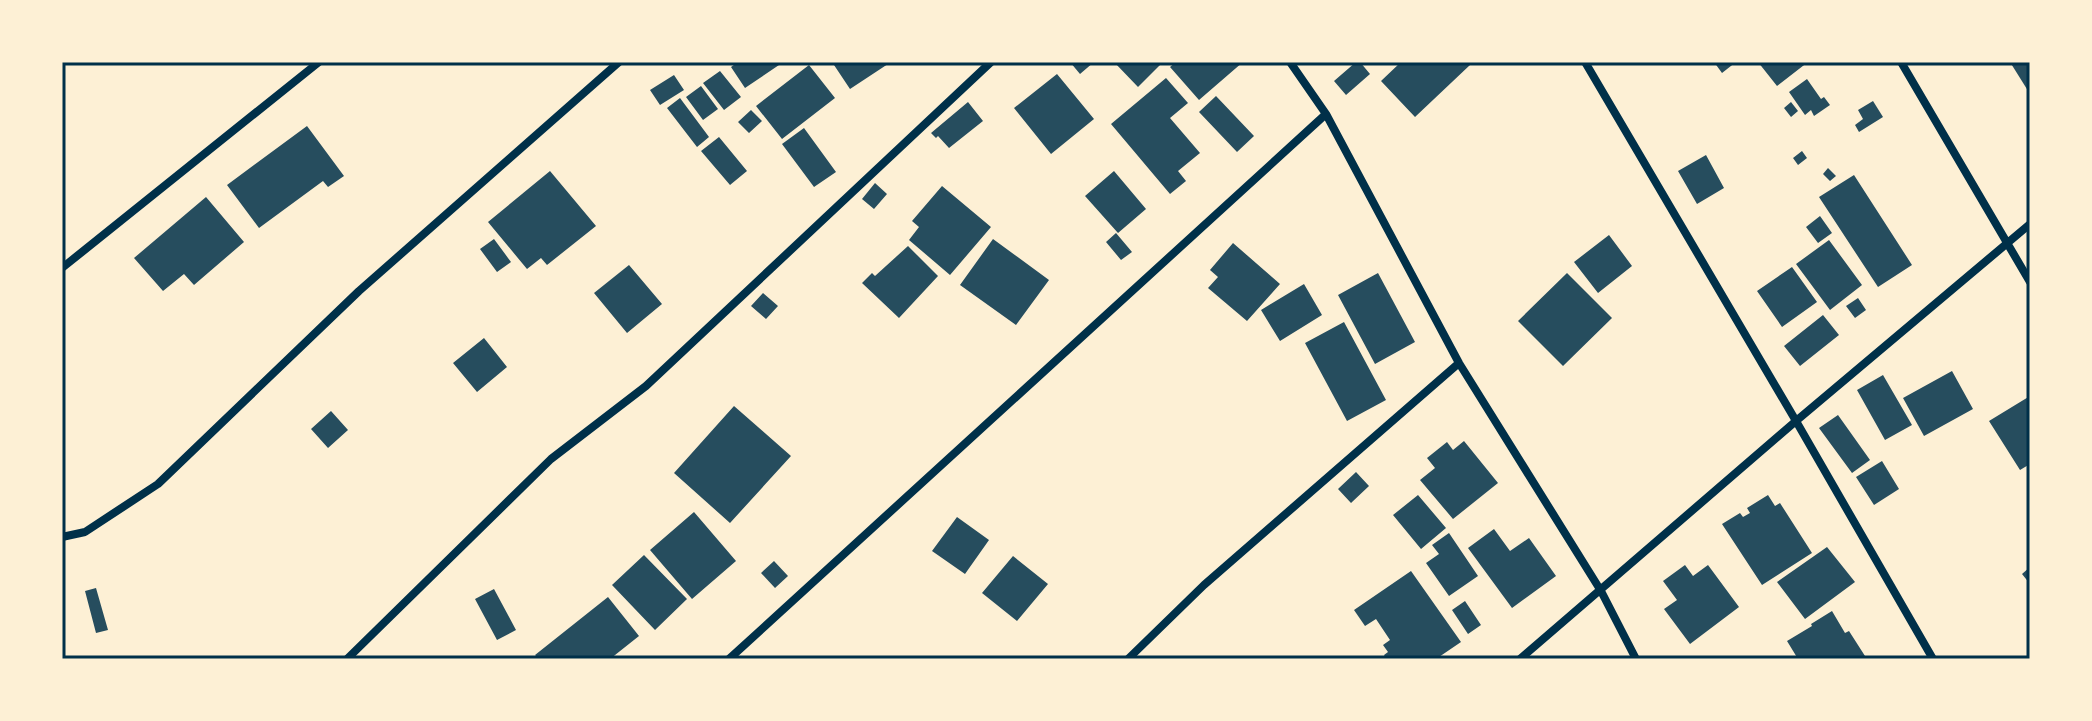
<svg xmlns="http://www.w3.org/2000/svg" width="2092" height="721" font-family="'Fira Sans Condensed',sans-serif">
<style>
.building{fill:#264d5e}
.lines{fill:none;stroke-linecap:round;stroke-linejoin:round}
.minor{stroke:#003049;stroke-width:8}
.neatline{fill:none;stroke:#003049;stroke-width:3}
</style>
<rect width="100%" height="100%" fill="#fdf0d5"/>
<!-- building -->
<path class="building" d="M738,62H778L779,65L745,88L731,67Z
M832,62H891L850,89Z
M1070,62H1094L1080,74Z
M1114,62H1157L1160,65L1138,87Z
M1176,62H1243L1199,100L1170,67Z
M1356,62H1360L1370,74L1346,95L1334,81Z
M1401,62H1467L1470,65L1415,117L1381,81Z
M1714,62H1736L1722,73Z
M1758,62H1808L1777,86Z
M2010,62H2030V94Z
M809,65L835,98L782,139L756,106Z
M720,71L741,97L724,110L703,83Z
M1057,74L1094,119L1051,154L1014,108Z
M674,75L684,90L660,105L650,90Z
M1166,78L1188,103L1170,118L1200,153L1178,171L1186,181L1170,194L1111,124Z
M1807,79L1821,99L1824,97L1830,105L1814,116L1811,110L1805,115L1789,92Z
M701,86L718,109L703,120L686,97Z
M1216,96L1254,136L1237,152L1199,112Z
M680,98L709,137L697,147L667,108Z
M1873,101L1883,117L1859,132L1855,125L1863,119L1858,110Z
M968,102L983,121L949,148L938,136L936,138L931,133Z
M1791,102L1798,111L1791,117L1784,108Z
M751,110L762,121L749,133L738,122Z
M307,126L344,176L328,187L323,181L259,228L227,185Z
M804,128L836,172L814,187L782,144Z
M719,137L747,171L730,185L701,151Z
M1802,151L1807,158L1798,165L1793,158Z
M1706,155L1724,188L1697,204L1678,171Z
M1828,168L1836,176L1830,181L1823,174Z
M550,171L596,226L547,265L541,258L527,269L488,222Z
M1114,171L1146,209L1118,233L1085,196Z
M1854,175L1912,265L1878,287L1819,197Z
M875,183L887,194L874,209L862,199Z
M942,186L991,227L950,275L909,240L919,227L912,221Z
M206,197L244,242L194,285L184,274L163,291L134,258Z
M1820,216L1832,233L1818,243L1806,227Z
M1116,233L1132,252L1121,260L1106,242Z
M1609,235L1632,266L1598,293L1574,262Z
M494,239L511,262L497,272L480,249Z
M993,239L1049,280L1016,325L960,285Z
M1829,240L1862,285L1830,310L1796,264Z
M1233,243L1280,284L1247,321L1208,288L1218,277L1210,270Z
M908,246L938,276L899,318L862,283L872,273L875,276Z
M629,265L662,304L627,333L594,293Z
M1792,267L1817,302L1782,327L1757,291Z
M1378,273L1415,342L1375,364L1338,295Z
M1567,273L1612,318L1563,366L1518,321Z
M1304,284L1322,315L1280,341L1261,310Z
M763,293L778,306L766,319L751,306Z
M1858,298L1866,310L1855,318L1846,306Z
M1823,315L1839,335L1800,366L1784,346Z
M1344,322L1386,400L1347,421L1305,343Z
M484,338L507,367L477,392L453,363Z
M1952,371L1973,409L1924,436L1903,398Z
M1883,375L1912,425L1885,440L1857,390Z
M2030,396V464L2020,470L1989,421Z
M734,406L791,456L730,523L674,473Z
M331,411L348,430L328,448L311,429Z
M1838,415L1870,460L1852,473L1819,428Z
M1464,441L1498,483L1453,519L1420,480L1435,468L1427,458L1447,442L1453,450Z
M1882,461L1899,489L1874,505L1856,477Z
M1356,472L1369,486L1351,503L1338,489Z
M1418,495L1446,528L1421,549L1393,515Z
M1768,495L1775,506L1780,503L1812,553L1762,585L1722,524L1740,513L1743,517L1750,513L1747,508Z
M694,512L736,561L692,599L650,550Z
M957,517L989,540L965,574L932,551Z
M1494,529L1510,551L1529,538L1556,576L1512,608L1468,548Z
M1449,533L1478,576L1449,596L1426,563L1439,554L1432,545Z
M1827,547L1855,582L1805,619L1777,582Z
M644,555L687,599L655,630L612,585Z
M1013,556L1048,584L1017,621L982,593Z
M774,561L788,576L775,588L761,573Z
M1685,565L1693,576L1708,565L1739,607L1690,644L1664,609L1677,600L1663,581Z
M2030,567V584L2022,574Z
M1411,571L1461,642L1436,659H1386L1384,655L1388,652L1383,645L1390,640L1376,619L1365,626L1354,610Z
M96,588L108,630L96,633L85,591Z
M494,589L516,630L497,640L475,599Z
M608,597L639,636L610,659H539L535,655Z
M1465,601L1481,625L1468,634L1452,610Z
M1832,611L1845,633L1849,631L1865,656L1860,659H1798L1787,641L1812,626L1811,624Z"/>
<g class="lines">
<!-- minor -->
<path class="minor" d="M1290,62L1326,114L1459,363L1601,591L1636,659
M1585,62L1796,421L1933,659
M1901,62L2030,282
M62,268L319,62
M62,537L85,532L158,484L359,291L619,62
M347,659L551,459L646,386L991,62
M729,659L1326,114
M1128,659L1204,585L1459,363
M1520,659L1796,421L2030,224"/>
</g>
<!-- border -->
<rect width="2092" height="721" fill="none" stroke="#fdf0d5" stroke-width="128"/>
<rect x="64" y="64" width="1964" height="593" class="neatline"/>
</svg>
